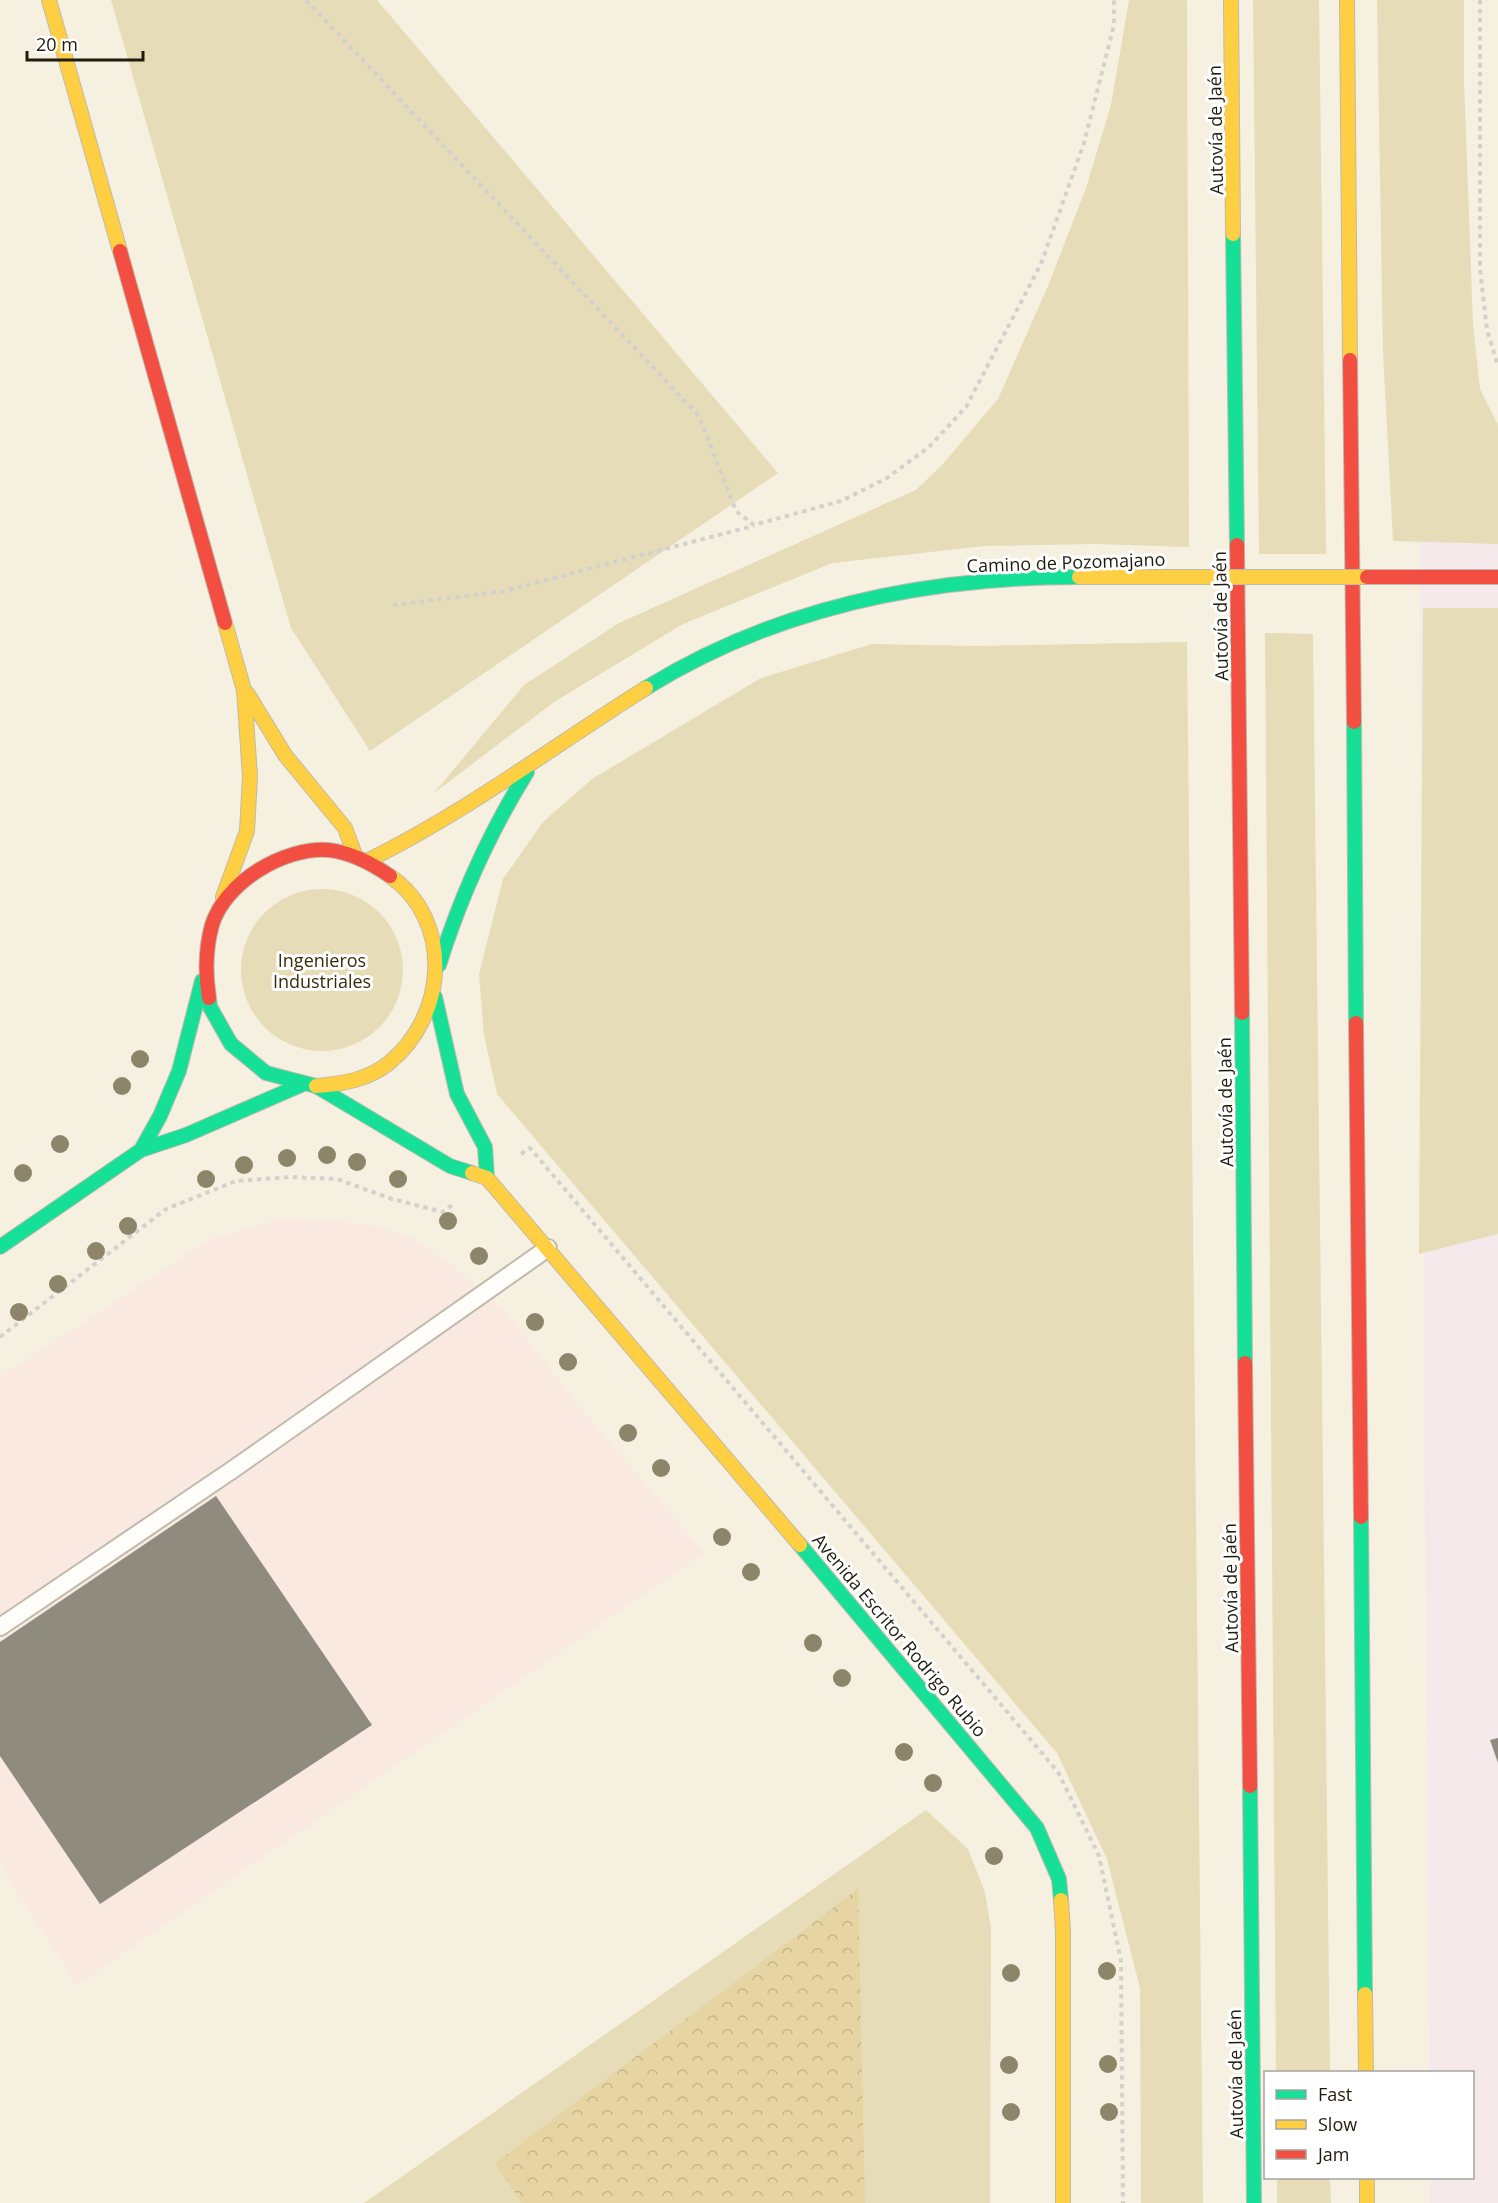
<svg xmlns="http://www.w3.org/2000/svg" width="1498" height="2203" font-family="'Open Sans',sans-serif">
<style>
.commercial{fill:#fae9e0}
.industrial{fill:#f6e9eb}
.green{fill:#e7dcb8}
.forest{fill:url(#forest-crowns)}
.building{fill:#8f8b7e}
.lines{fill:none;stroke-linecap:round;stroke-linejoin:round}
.lane-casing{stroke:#bfbaac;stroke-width:20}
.fast-casing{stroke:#bfbaac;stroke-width:16}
.slow-casing{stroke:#bfbaac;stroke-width:16}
.jam-casing{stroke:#bfbaac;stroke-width:16}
.path{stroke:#d3d1cd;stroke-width:4;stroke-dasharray:4.5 4.5;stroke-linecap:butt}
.lane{stroke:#fefdfa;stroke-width:16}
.fast{stroke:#16e098;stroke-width:14}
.slow{stroke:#ffcf43;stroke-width:14}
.jam{stroke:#f24e42;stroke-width:14}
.slow-bridge-casing{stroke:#bfbaac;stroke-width:16;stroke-linecap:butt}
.jam-bridge-casing{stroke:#bfbaac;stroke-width:16;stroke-linecap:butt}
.slow-bridge{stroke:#ffcf43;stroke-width:14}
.jam-bridge{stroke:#f24e42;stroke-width:14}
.tree{fill:#8d856a}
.labels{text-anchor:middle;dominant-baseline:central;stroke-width:6;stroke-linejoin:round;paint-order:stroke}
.street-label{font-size:18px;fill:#1f1b0d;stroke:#fff}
.park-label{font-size:18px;fill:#382d09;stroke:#fff}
</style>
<defs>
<pattern id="forest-crowns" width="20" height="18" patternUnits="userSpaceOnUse" patternTransform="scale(1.5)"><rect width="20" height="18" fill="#e6d5a2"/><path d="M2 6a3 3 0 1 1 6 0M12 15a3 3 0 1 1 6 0" fill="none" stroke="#c5b68a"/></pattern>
</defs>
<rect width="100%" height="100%" fill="#f5f0e0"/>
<!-- commercial -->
<path class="commercial" d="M286,1218L366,1224L411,1237L453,1266L508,1314L577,1404L704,1553L77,1985L0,1865V1377L213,1238Z"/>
<!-- industrial -->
<path class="industrial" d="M1498,479V2203H1430L1429,2178H1472V2072H1429L1419,503Z"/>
<!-- green -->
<path class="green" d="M111,0H377L778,473L370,751L291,628Z
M1129,0H1187L1189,547L1095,544L984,546L832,563L683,624L554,702L434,793L524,685L619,623L916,490L942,465L998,399L1048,286L1086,188L1111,105Z
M1253,0H1319L1326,554H1259Z
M1377,0H1464V80L1473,325L1480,389L1498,425V544L1393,541L1383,352Z
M1423,608H1498V1234L1419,1254Z
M1265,633L1313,634L1330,2072H1276Z
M1187,642L1203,2203H1141L1140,1988L1107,1859L1057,1753L497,1094L484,1035L479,974L503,879L543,822L592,779L761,678L872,644L974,646Z
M241 970a81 81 0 1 1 162 0a81 81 0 1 1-162 0Z
M926,1810L968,1849L985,1892L991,1928L990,2203H364Z
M1277,2178H1330L1331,2203H1277Z"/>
<!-- forest -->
<path class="forest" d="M858,1889L865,2203H522L495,2163Z"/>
<!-- building -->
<path class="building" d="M216,1496L372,1725L100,1904L0,1756V1642Z
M1498,1738V1763L1490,1740Z"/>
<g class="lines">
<defs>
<path id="lane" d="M0,1627L235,1468L548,1248"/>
<path id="fast" d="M1233,234L1237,545
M646,688C777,607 927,577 1079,577
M1354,722L1356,1023
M439,965C461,895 488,835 527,772
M435,997L457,1094L485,1147L487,1178
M209,998L210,1007L231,1044L266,1073L316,1086L450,1166L472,1173
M1242,1013L1245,1363
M141,1150L160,1116L179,1071L202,981
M0,1247L141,1150L186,1135L301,1085
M1361,1517L1365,1994
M800,1545L1037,1828L1059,1879L1061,1900
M1250,1786L1254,2203"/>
<path id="slow" d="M49,0L120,251
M1231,0L1233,234
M1347,0L1350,360
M247,693L285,755L345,828L355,855
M367,861C468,811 552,747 646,688
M223,897L247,831L250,776L244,690L225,623
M316,1086C342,1084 368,1080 389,1063C447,1016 454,921 390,876
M472,1173L487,1178L800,1545
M1061,1900L1063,1932V2203
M1365,1994L1366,2072
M1367,2178V2203"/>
<path id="jam" d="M120,251L225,623
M1350,360L1354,722
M1237,545L1242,1013
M209,998C205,972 205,950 212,925C225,882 284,847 328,850C351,852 371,863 390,876
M1356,1023L1361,1517
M1245,1363L1250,1786"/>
</defs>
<!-- lane casing -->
<use href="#lane" class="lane-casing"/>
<!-- fast casing -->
<use href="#fast" class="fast-casing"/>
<!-- slow casing -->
<use href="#slow" class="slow-casing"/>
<!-- jam casing -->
<use href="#jam" class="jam-casing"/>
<!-- path -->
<path class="path" d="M306,0L699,416L736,511L754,525L841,501L887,478L929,447L966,407L1041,264L1084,143L1114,25V0
M1480,0V269L1487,330L1498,366
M393,605L504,591L753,526
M521,1154L530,1148L1058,1772L1099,1856L1121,1961L1123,2203
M0,1337L166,1209L236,1181L290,1177L337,1179L392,1199L443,1212L452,1205"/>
<!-- lane -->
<use href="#lane" class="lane"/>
<!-- fast -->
<use href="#fast" class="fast"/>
<!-- slow -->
<use href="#slow" class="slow"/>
<!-- jam -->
<use href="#jam" class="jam"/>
<defs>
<path id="slow-bridge" d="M1079,577H1367"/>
<path id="jam-bridge" d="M1367,577H1498"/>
</defs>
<!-- slow-bridge casing -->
<use href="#slow-bridge" class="slow-bridge-casing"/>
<!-- jam-bridge casing -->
<use href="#jam-bridge" class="jam-bridge-casing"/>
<!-- slow-bridge -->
<use href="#slow-bridge" class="slow-bridge"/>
<!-- jam-bridge -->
<use href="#jam-bridge" class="jam-bridge"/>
</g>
<!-- trees -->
<g class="tree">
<circle cx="140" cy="1059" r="9"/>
<circle cx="122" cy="1086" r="9"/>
<circle cx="60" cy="1144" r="9"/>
<circle cx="327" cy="1155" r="9"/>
<circle cx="287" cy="1158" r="9"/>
<circle cx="357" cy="1162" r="9"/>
<circle cx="244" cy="1165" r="9"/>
<circle cx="23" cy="1173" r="9"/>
<circle cx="206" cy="1179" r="9"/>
<circle cx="398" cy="1179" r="9"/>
<circle cx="448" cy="1221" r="9"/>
<circle cx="128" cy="1226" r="9"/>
<circle cx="96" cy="1251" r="9"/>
<circle cx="479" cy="1256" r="9"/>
<circle cx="58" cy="1284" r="9"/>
<circle cx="19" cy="1312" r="9"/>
<circle cx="535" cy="1322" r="9"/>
<circle cx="568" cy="1362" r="9"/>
<circle cx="628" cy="1433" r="9"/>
<circle cx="661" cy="1468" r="9"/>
<circle cx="722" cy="1537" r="9"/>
<circle cx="751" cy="1572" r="9"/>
<circle cx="813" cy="1643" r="9"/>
<circle cx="842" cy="1678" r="9"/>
<circle cx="904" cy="1752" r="9"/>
<circle cx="933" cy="1783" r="9"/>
<circle cx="994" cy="1856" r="9"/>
<circle cx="1107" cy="1971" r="9"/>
<circle cx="1011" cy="1973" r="9"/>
<circle cx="1108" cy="2064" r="9"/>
<circle cx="1009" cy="2065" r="9"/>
<circle cx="1011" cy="2112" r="9"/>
<circle cx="1109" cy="2112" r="9"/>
</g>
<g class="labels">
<!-- street labels -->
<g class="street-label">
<text transform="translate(1215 130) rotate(-91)">Autovía de Jaén</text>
<text transform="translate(1066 562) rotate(-2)">Camino de Pozomajano</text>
<text transform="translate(1220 616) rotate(-91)">Autovía de Jaén</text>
<text transform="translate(1225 1102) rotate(-91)">Autovía de Jaén</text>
<text transform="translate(1230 1588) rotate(-91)">Autovía de Jaén</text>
<text transform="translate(900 1635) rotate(50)">Avenida Escritor Rodrigo Rubio</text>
<text transform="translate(1235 2074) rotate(-91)">Autovía de Jaén</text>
</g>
<!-- park labels -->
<g class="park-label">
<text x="322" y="960">Ingenieros<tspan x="322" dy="21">Industriales</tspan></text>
</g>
</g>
<!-- legend -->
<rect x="1264" y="2071" width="210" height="108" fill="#ffffff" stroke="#a5a49e" stroke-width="1.5"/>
<rect x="1276" y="2090" width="30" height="9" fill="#16e098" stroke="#a5a49e" stroke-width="1.5"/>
<text x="1318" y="2101" font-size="18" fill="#1f1b0d">Fast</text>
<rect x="1276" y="2120" width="30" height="9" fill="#ffcf43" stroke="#a5a49e" stroke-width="1.5"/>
<text x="1318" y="2131" font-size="18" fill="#1f1b0d">Slow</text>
<rect x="1276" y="2150" width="30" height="9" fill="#f24e42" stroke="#a5a49e" stroke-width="1.5"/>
<text x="1318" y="2161" font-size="18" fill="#1f1b0d">Jam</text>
<!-- scale -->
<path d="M27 51v9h116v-9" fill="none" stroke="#1f1b0d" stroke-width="3"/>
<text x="36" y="51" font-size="18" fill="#1f1b0d" stroke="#ffffff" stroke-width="4.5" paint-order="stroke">20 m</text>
</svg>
